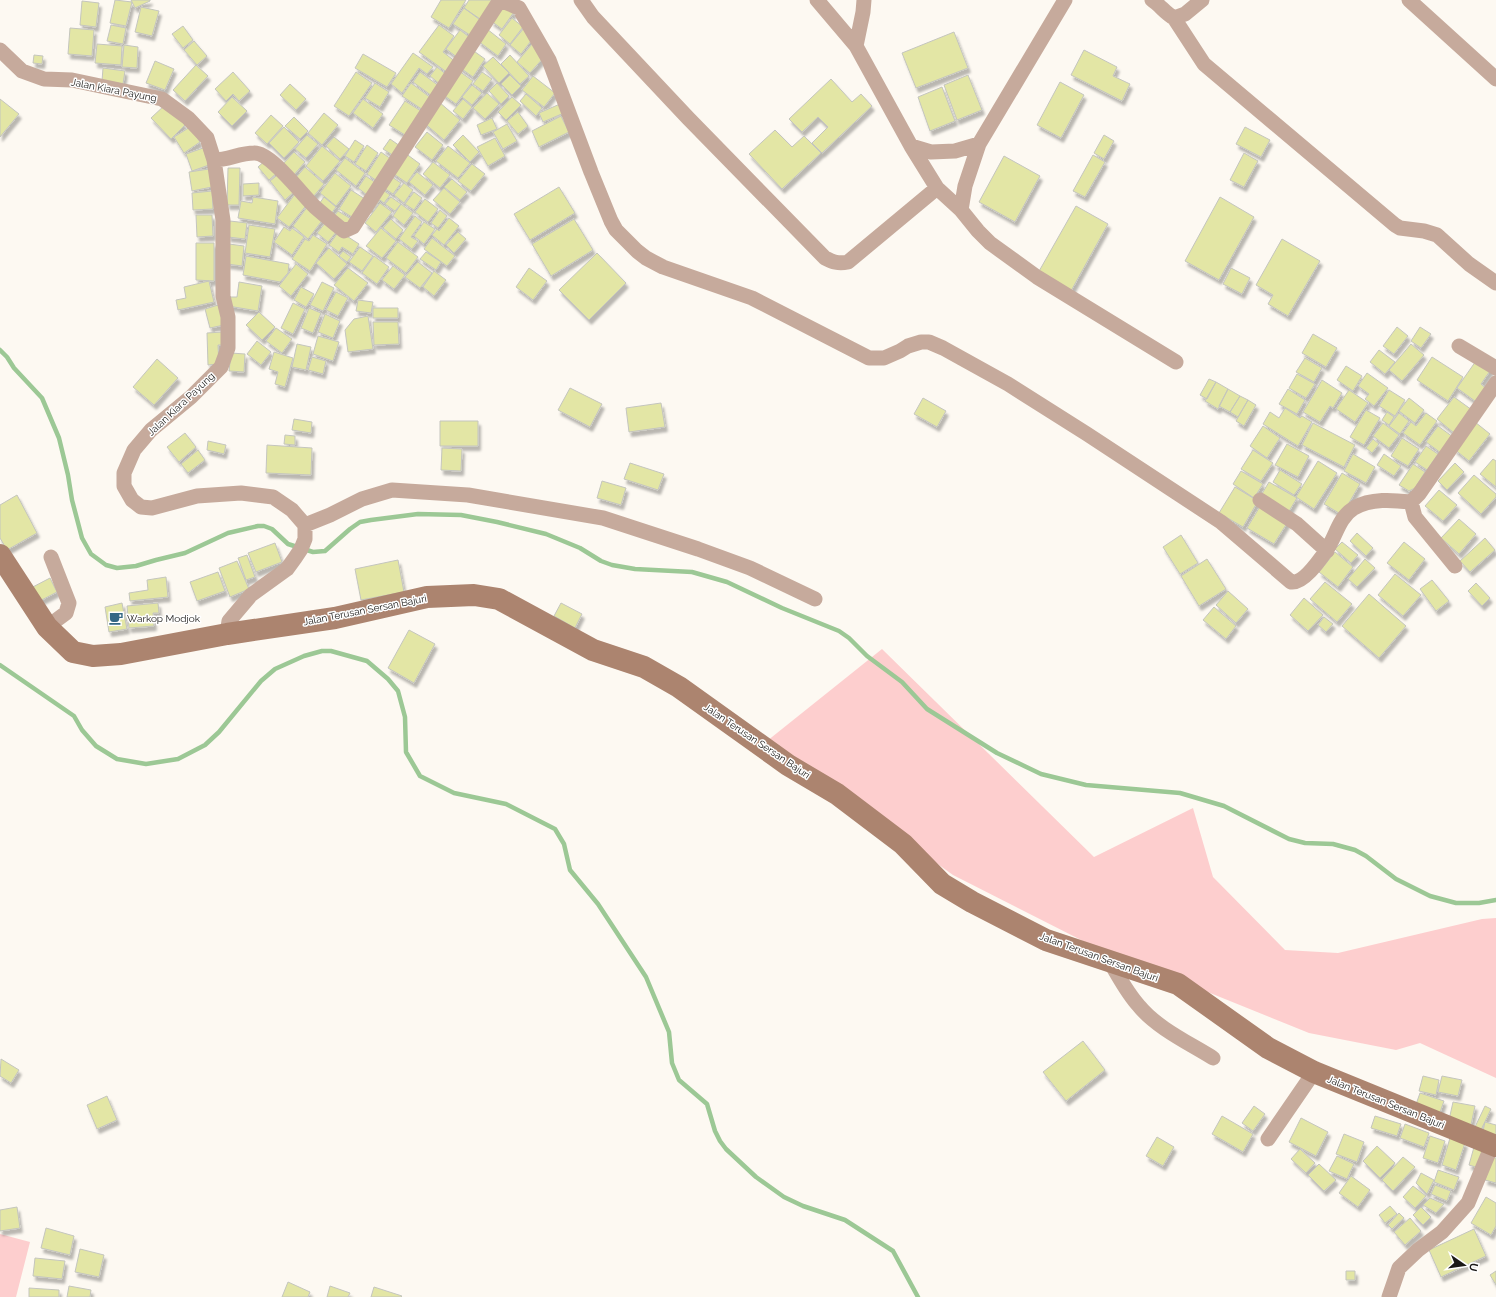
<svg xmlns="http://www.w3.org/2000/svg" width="1496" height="1297" font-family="Raleway,sans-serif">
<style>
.green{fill:#fdcece}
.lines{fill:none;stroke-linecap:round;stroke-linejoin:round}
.stream{stroke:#9cc895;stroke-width:4.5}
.building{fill:#e3e6a5;stroke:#c4c5be;filter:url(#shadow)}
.street{stroke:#c6aa9c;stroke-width:15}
.secondary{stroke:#ac846f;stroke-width:22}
.labels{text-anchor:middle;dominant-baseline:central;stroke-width:3;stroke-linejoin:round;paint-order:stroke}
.street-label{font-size:10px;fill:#1a1917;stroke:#fff}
.poi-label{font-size:10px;fill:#1a1917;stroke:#fff;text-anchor:start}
</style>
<defs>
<filter id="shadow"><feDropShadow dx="2.5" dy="4.5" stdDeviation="1" flood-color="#0004"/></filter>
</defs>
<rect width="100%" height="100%" fill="#fdf9f2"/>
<!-- green -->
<path class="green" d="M882,649L1094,857L1193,808L1213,877L1285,950L1338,953L1482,919L1496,918V1078L1420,1043L1396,1050L1309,1033L1089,944L953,875L767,741Z
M0,1234L30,1242L16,1297H0Z"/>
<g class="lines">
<!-- stream -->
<path class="stream" d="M0,350L7,357L14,368L42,398L59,438L68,475L72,500L82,538L91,554L106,565L117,568L136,566L156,560L185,553L228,533L258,526H264L272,529L288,544L313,552L325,551L350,529L360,522L371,520L418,514L461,515L497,522L546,534L580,548L601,561L612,565L635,569L692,572L727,582L782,608L839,631L849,638L867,656L902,682L927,709L997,753L1041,774L1086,785L1180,793L1224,806L1289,839L1305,843L1333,844L1355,850L1366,856L1396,879L1430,896L1456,903H1479L1496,900
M0,665L74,716L82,730L96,746L117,759L146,764L178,759L205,745L219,732L261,681L275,669L304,656L322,651H331L367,661L388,679L398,691L405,717L406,752L420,776L454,793L506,804L555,829L564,844L570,870L598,904L646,977L669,1032L672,1063L679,1080L707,1104L715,1131L720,1141L726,1149L756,1177L784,1197L803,1206L845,1220L893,1251L918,1297"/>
</g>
<!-- building -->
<path class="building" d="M115,0L132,2L126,26L110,23Z
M131,0H150V1L135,8Z
M441,0H466L449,28L431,17Z
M469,0H496L483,21L464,8Z
M82,1L99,3L96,27L80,25Z
M504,4L514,12L502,29L491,21Z
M141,7L159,11L152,36L135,32Z
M464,8L483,22L473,37L453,24Z
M512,18L523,27L510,44L499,35Z
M111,25L126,28L123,44L107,41Z
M439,25L454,36L443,52L456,62L448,73L419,52Z
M183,26L193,40L183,48L172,34Z
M70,28L94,30L92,56L68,54Z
M524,28L534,37L521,54L510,45Z
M487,29L506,44L498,56L478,41Z
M460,30L472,39L458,58L446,49Z
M954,32L968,68L916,88L902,53Z
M194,41L207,56L197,65L184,50Z
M97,44L122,46L121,65L95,63Z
M532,44L545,56L530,73L517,62Z
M124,45L138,47L137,68L122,67Z
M471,49L485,59L473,77L459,67Z
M1084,50L1117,67L1113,76L1130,84L1122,101L1071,75Z
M413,53L433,67L427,74L419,68L402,93L391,84Z
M363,54L396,73L387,87L355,68Z
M34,55L43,56L42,64L33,63Z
M510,55L529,76L520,84L501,64Z
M493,57L509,73L499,83L483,66Z
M155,61L174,69L165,90L146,83Z
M196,65L208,76L185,101L173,90Z
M437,67L448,76L441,85L430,76Z
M103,68L125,71L123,84L102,81Z
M459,71L473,81L456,104L442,94Z
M233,72L250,91L239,101L233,94L226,101L215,89Z
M356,72L372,83L349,116L334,106Z
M420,72L439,86L432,96L413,82Z
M482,72L492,79L483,91L473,84Z
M510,75L521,86L512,95L501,84Z
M968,75L982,110L957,120L944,85Z
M533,76L555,93L544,107L522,90Z
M831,79L852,102L861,94L872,106L822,153L812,143L828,127L818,117L802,132L789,119Z
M1060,82L1084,95L1061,138L1037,125Z
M375,83L389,92L380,107L365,98Z
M411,83L431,98L423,110L402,96Z
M497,83L509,96L501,104L489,91Z
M290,84L306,99L296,110L280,95Z
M472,85L482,93L472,105L462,97Z
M942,87L955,121L930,131L918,97Z
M487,93L499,104L485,119L473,108Z
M526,94L542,108L536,116L520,101Z
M232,97L247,111L232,126L218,112Z
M512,97L521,105L506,120L498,112Z
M0,99L19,114L0,137Z
M363,99L383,114L373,128L353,113Z
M463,99L472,107L463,119L453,111Z
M405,101L421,111L405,135L389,125Z
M439,102L460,120L444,140L423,122Z
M166,104L185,125L171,139L151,118Z
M560,104L564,113L543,122L539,113Z
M518,112L528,126L518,134L507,121Z
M324,113L338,125L322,145L308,133Z
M271,115L283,126L267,144L255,133Z
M561,116L569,132L539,147L532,131Z
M294,117L308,131L300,139L285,126Z
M492,118L497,129L481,135L477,125Z
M507,124L517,141L503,149L493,132Z
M190,127L200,142L184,153L174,137Z
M284,127L299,142L284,158L269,143Z
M1245,127L1270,140L1261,157L1236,144Z
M775,130L792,147L804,136L821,153L782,189L749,154Z
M427,132L443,145L432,160L415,147Z
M307,135L318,144L306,158L295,149Z
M463,135L479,152L470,162L453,145Z
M1104,135L1114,141L1104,159L1094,153Z
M334,137L349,149L340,159L326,146Z
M495,138L505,156L488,166L477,147Z
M390,139L400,146L394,156L383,149Z
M355,140L364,146L354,162L345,156Z
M367,145L378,153L366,171L355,164Z
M322,146L340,161L323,181L306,166Z
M448,146L470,163L458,178L436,161Z
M203,148L209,165L192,171L186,154Z
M294,152L305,162L293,176L282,165Z
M381,152L391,159L377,181L367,174Z
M405,153L420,164L407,183L391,172Z
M1244,153L1258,161L1244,187L1230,180Z
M1093,155L1105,162L1085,197L1073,191Z
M1004,156L1040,176L1015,222L979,202Z
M345,158L365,173L356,186L336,170Z
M267,159L279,171L269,180L258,167Z
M433,162L450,175L440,188L423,174Z
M472,164L485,174L471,191L458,181Z
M305,167L324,184L313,197L294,180Z
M228,168H240L239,205H227Z
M209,169L212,187L192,191L189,172Z
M281,172L296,190L285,200L270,181Z
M417,172L433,185L425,195L409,182Z
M335,173L351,186L336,206L320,193Z
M389,175L401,183L393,194L381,186Z
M366,176L376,183L367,195L358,188Z
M452,179L467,192L460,200L444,187Z
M259,183V195L243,196V184Z
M404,183L413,190L404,203L394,195Z
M559,187L575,213L530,240L514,214Z
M380,188L390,195L384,203L380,200L372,211L366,206Z
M444,188L460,202L450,214L433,200Z
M351,190L365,199L352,217L339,209Z
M212,191L213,209L193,210L192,193Z
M414,192L422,198L414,210L405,204Z
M295,194L308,203L289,227L277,218Z
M253,197L278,201L275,224L238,218L241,201L252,203Z
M324,197L336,207L331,214L319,204Z
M391,197L401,204L395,211L385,204Z
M1220,197L1254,217L1219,280L1185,261Z
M425,199L438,209L428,222L415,212Z
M380,203L392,212L376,232L365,223Z
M401,204L413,213L404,225L393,216Z
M308,206L324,218L308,239L293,226Z
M1076,206L1108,224L1071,291L1038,273Z
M440,210L447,216L438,228L431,223Z
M338,211L351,219L344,229L331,220Z
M196,215H212L213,236L197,237Z
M415,216L422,222L411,237L418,241L412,249L399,239Z
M449,218L459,226L444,245L432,235L437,229L439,231Z
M391,219L403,230L396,239L383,228Z
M574,219L593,250L551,276L532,244Z
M230,221L247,223L245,239L228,237Z
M326,222L337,231L328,242L317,233Z
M424,222L435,229L424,244L414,236Z
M249,225L275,229L270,257L245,253Z
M284,227L290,231L292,228L304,237L292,255L274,242Z
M381,228L396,241L382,258L366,246Z
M339,231L359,244L353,254L342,247L339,252L329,245Z
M458,232L466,239L454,253L446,245Z
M313,235L327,244L310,271L292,259L305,239L309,241Z
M432,238L455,256L447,266L424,249Z
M1282,239L1320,261L1288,316L1268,304L1273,295L1256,285Z
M398,242L418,257L406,273L386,258Z
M196,243H214V281L196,280Z
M229,244L244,246L242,266L227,264Z
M360,247L373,256L362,271L349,262Z
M329,248L347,264L334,279L316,263Z
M343,251L351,257L347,262L339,256Z
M426,252L441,262L436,270L420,259Z
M597,253L626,283L589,320L559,290Z
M246,256L289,264L288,273L280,282L243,275Z
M374,256L389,267L377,284L362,273Z
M418,262L432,273L420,288L405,277Z
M296,264L308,274L291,296L279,286Z
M393,266L405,275L394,289L382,280Z
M348,268L368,283L354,301L334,285Z
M529,268L547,281L533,300L516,287Z
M1231,268L1250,278L1242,294L1223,284Z
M434,271L446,280L434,296L423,287Z
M209,281L214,302L178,310L176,300L186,298L184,287Z
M239,282L262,286L258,311L228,306L230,297H237Z
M322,282L334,288L323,311L310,305Z
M301,287L314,294L306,307L294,300Z
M336,292L348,298L338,316L326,310Z
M358,300L373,302L371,313L356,311Z
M293,303L305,309L293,334L281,328Z
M218,305L224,325L210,328L205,309Z
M309,308L321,313L313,333L301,328Z
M373,308H398V318H373Z
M259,312L275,327L262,340L246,325Z
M325,314L340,321L333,338L318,332Z
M368,316L373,349L348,352L345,330L354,319Z
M373,322H398L399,344L374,345Z
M1397,327L1408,336L1394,354L1383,346Z
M1420,327L1431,334L1421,348L1411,341Z
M276,328L292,339L282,353L266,341Z
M222,332V345H218L219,364L208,365L207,333Z
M1313,334L1337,348L1326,367L1302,353Z
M318,336L339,342L333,361L313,354Z
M257,341L271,352L261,365L247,354Z
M297,344L311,347L306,370L292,367Z
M1411,344L1424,355L1402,381L1389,370Z
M1379,350L1395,362L1385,374L1370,362Z
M274,352L293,358L285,387L275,384L278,372L269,369Z
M231,353L245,354L244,372L229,371Z
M312,357L326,361L323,374L308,370Z
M1432,357L1463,377L1448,401L1417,380Z
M1305,358L1322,368L1314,382L1296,372Z
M1478,358L1492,368L1481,384L1488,390L1479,404L1457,388Z
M157,359L178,378L154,405L133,387Z
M1346,366L1362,376L1353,391L1337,380Z
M1367,373L1388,388L1374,406L1365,399L1369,394L1358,386Z
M1297,374L1315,384L1306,398L1289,388Z
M1209,379L1216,382L1207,399L1200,395Z
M1322,380L1342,393L1333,408L1330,406L1320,422L1303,412Z
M1216,382L1228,389L1218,409L1205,401Z
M570,388L602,404L590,427L558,410Z
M1228,389L1240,396L1230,412L1219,406Z
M1288,389L1305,400L1297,414L1279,404Z
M1349,390L1368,403L1355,422L1336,409Z
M1389,390L1405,400L1395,416L1379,406Z
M1240,396L1248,400L1238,417L1230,412Z
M1454,397L1472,410L1454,433L1437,419Z
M923,398L946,411L937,427L914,414Z
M1409,398L1424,410L1415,423L1399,411Z
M1248,400L1256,405L1244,426L1236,421Z
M661,403L665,427L629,432L626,408Z
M1285,408L1300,418L1302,416L1312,422L1298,446L1263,424L1270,412L1279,418Z
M1366,410L1380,418L1364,445L1350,437Z
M1387,412L1394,417L1389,425L1382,420Z
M1399,413L1409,421L1400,434L1389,426Z
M1426,413L1437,421L1420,445L1403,433L1411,422L1416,426Z
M294,419L312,422L311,433L292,430Z
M440,421H478V446H440Z
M1475,422L1490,434L1469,461L1454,449Z
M1313,423L1355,445L1344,467L1302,445Z
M1383,423L1399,435L1389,448L1373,436Z
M1263,426L1280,438L1267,458L1250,446Z
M1438,426L1453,437L1441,453L1426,442Z
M185,433L196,447L179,462L167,447Z
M285,435L295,436V445L284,444Z
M1402,438L1419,449L1408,466L1391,456Z
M1373,439L1379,444L1372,453L1366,448Z
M208,441L226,445L224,454L207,450Z
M1287,444L1309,456L1298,477L1275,465Z
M267,445L312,448L311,475L266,473Z
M1426,446L1438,454L1427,470L1415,462Z
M442,448L462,449L461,471L441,470Z
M198,450L205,460L188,473L181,464Z
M1253,450L1273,463L1261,481L1241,469Z
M1353,454L1375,467L1366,483L1344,471Z
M1384,454L1401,466L1394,476L1377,465Z
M1493,459L1496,461V487L1480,474Z
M1318,461L1337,473L1314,509L1296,497Z
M630,463L664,474L658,490L624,479Z
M1455,463L1464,472L1447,490L1438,481Z
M1413,464L1425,472L1415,488L1409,491L1399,485Z
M1280,470L1302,484L1294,495L1273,482Z
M1241,471L1263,484L1254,498L1233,484Z
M1342,473L1360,484L1342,515L1324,504Z
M1474,475L1496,494V497L1481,514L1458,493Z
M602,481L626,488L621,505L597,498Z
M1269,482L1297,498L1288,513L1260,497Z
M1235,487L1258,501L1243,527L1219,513Z
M1439,490L1457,505L1443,521L1425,506Z
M17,495L37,533L7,550L0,538V505Z
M1262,503L1289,520L1274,544L1247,528Z
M1459,519L1476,534L1459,554L1441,538Z
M1357,533L1373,548L1366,556L1350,541Z
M1181,535L1198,563L1180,574L1163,547Z
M1485,538L1495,550L1470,572L1460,561Z
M1342,542L1358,555L1351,563L1335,549Z
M1404,542L1425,559L1409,580L1387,563Z
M275,543L282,562L256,572L248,553Z
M1335,552L1353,567L1338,587L1319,572Z
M247,555L255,577L246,580L238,558Z
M1207,559L1226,589L1199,606L1181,576Z
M1365,559L1375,568L1357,587L1348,579Z
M398,560L404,592L361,600L355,569Z
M237,561L249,589L230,597L219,568Z
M218,572L225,591L197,601L190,582Z
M1395,574L1421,595L1403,616L1378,595Z
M166,577L168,597L130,601L129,593L148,590L147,580Z
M50,578L57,592L36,603L29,589Z
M1432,580L1449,601L1436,611L1420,589Z
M1325,582L1352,604L1337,622L1310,599Z
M1476,583L1490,598L1482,606L1468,591Z
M1228,591L1248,609L1236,623L1216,605Z
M1369,594L1406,626L1379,658L1342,626Z
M1304,598L1323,615L1308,631L1290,615Z
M122,603L127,629L109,632L105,607Z
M158,603L159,613H153L154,626L129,628L127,606Z
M561,603L582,614L575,628L554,616Z
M1214,607L1236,626L1226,639L1203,620Z
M1324,617L1333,624L1326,632L1318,625Z
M409,630L435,644L414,683L388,668Z
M1083,1041L1105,1070L1066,1101L1043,1072Z
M1,1059L19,1070L11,1083L0,1076Z
M1423,1076L1439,1080L1436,1095L1419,1091Z
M1442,1076L1462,1080L1458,1096L1438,1092Z
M1420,1093L1444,1101L1438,1118L1414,1110Z
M107,1096L117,1120L97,1129L87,1105Z
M1453,1102L1475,1106L1471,1125L1449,1120Z
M1254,1106L1265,1114L1253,1131L1242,1123Z
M1485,1106L1491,1109L1480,1132L1474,1129Z
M1222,1116L1253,1134L1243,1152L1212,1134Z
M1375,1116L1401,1124L1397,1136L1371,1128Z
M1301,1118L1328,1132L1316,1156L1289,1142Z
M1485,1122L1496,1125V1143L1481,1140Z
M1405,1124L1429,1133L1424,1147L1400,1138Z
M1344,1134L1364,1142L1357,1162L1336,1154Z
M1430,1136L1445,1141L1438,1163L1423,1158Z
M1157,1137L1174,1147L1163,1166L1146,1156Z
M1450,1138L1465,1143L1456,1170L1442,1165Z
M1377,1146L1395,1163L1380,1178L1363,1161Z
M1474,1147L1485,1151L1479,1168L1469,1165Z
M1300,1149L1315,1163L1306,1173L1291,1159Z
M1337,1156L1354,1164L1347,1179L1329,1171Z
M1403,1157L1415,1167L1393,1191L1382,1180Z
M1492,1157L1496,1158V1183L1485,1180Z
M1319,1164L1336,1180L1324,1191L1308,1175Z
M1438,1170L1459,1177L1454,1190L1434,1182Z
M1421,1173L1434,1180L1427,1194L1416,1183Z
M1351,1176L1370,1190L1358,1207L1339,1193Z
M1435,1185L1451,1191L1447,1201L1431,1194Z
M1413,1186L1426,1196L1415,1208L1403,1197Z
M1486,1197L1496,1203V1226L1491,1235L1471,1223Z
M1430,1198L1444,1204L1436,1213L1423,1205Z
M1390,1206L1397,1214L1385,1223L1379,1215Z
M17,1207L20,1228L0,1231V1210Z
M1421,1207L1431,1217L1423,1225L1413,1215Z
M1399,1213L1404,1218L1392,1229L1388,1225Z
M1410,1218L1421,1231L1405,1245L1394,1232Z
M46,1228L74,1236L70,1255L41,1248Z
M1474,1229L1486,1256L1441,1277L1429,1250Z
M80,1249L104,1255L99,1277L75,1272Z
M35,1258L65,1261L62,1279L33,1276Z
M1346,1271H1355V1280H1346Z
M1496,1271V1285L1490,1275Z
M288,1282L310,1292L308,1297H282Z
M69,1286L91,1290L90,1297H67Z
M330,1286L350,1293L348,1297H327Z
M374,1287L402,1296L401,1297H371Z
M29,1288L59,1290V1297H29Z"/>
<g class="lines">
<!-- street -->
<path class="street" d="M500,0L519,8L549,60L591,172L611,221L616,230L637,251L646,258L663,267L752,298L869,358H884L900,351L908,346L921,342H929L943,348L1008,384L1087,434L1221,522L1291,582C1303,584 1319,561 1326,551C1336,537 1338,518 1354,508C1371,498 1393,500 1411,502L1419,494L1496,383
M581,0L593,17L688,118L825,258C833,262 838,264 848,262L937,188
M817,0L856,46L911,146L931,152L955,151L979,144L1065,0
M1152,0C1160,5 1165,13 1174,18L1185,14L1202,0
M1409,0L1496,79
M1174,18L1204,64L1395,225L1400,228L1424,231L1437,235L1469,264L1496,283
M856,46L863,12L864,0
M0,50L22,71L44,79L72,80L162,99L188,118L207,138L214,160L223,220V296L228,317V348L221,367L191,397L151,430L134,450L124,473V486L132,500L141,507L152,508L197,496L241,493L273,497L292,510L305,525V539L301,549L295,558L287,569L251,595L229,621L227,634
M911,146L937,188L961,210L978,231L990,243L1037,277L1176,362
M214,160C228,160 240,153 254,153C271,152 302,195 315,207C324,215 334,223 344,231L353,227L500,0
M961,210L965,186L979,144
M1459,346L1496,368
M1260,500L1297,524L1327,551
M1411,502L1415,517L1455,566
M305,525L330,515L362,499L392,490L468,495L603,518L698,549L750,568L815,599
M47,627L66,613L69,603L51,557
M1110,962C1119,977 1127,993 1139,1006C1157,1028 1189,1043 1213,1058
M1268,1139L1314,1072
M1389,1297L1399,1268L1418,1250L1442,1232L1468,1203L1492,1145"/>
<!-- secondary -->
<path class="secondary" d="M0,555L47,627L73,652L93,656L121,654L227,634L335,618L427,597L474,595L499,599L593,650L644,667L679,687L788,765L837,794L903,844L942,884L972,902L1046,940L1178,984L1268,1048L1314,1072L1496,1146"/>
</g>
<!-- icons -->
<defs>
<symbol id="cafe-bare" viewBox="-9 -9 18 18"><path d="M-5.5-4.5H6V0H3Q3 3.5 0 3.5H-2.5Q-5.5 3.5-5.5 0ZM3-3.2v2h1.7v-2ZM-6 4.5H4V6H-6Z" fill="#336784" stroke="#fff" stroke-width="2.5" paint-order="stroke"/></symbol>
</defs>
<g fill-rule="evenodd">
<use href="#cafe-bare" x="106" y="608" width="20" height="20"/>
</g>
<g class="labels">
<!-- street labels -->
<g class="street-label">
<text transform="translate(114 90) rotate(11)">Jalan Kiara Payung</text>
<text transform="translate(181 404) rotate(-43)">Jalan Kiara Payung</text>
<text transform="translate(365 610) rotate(-11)">Jalan Terusan Sersan Bajuri</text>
<text transform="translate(757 741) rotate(34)">Jalan Terusan Sersan Bajuri</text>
<text transform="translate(1099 957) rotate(20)">Jalan Terusan Sersan Bajuri</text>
<text transform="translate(1386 1102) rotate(22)">Jalan Terusan Sersan Bajuri</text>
</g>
<!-- poi labels -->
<g class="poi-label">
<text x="127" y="618">Warkop Modjok</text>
</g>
</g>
<!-- north arrow -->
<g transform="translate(1464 1265) rotate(103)" stroke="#ffffff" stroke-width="3" paint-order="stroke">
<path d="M0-3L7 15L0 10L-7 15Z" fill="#1a1917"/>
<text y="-6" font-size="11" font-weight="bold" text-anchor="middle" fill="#1a1917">U</text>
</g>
</svg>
